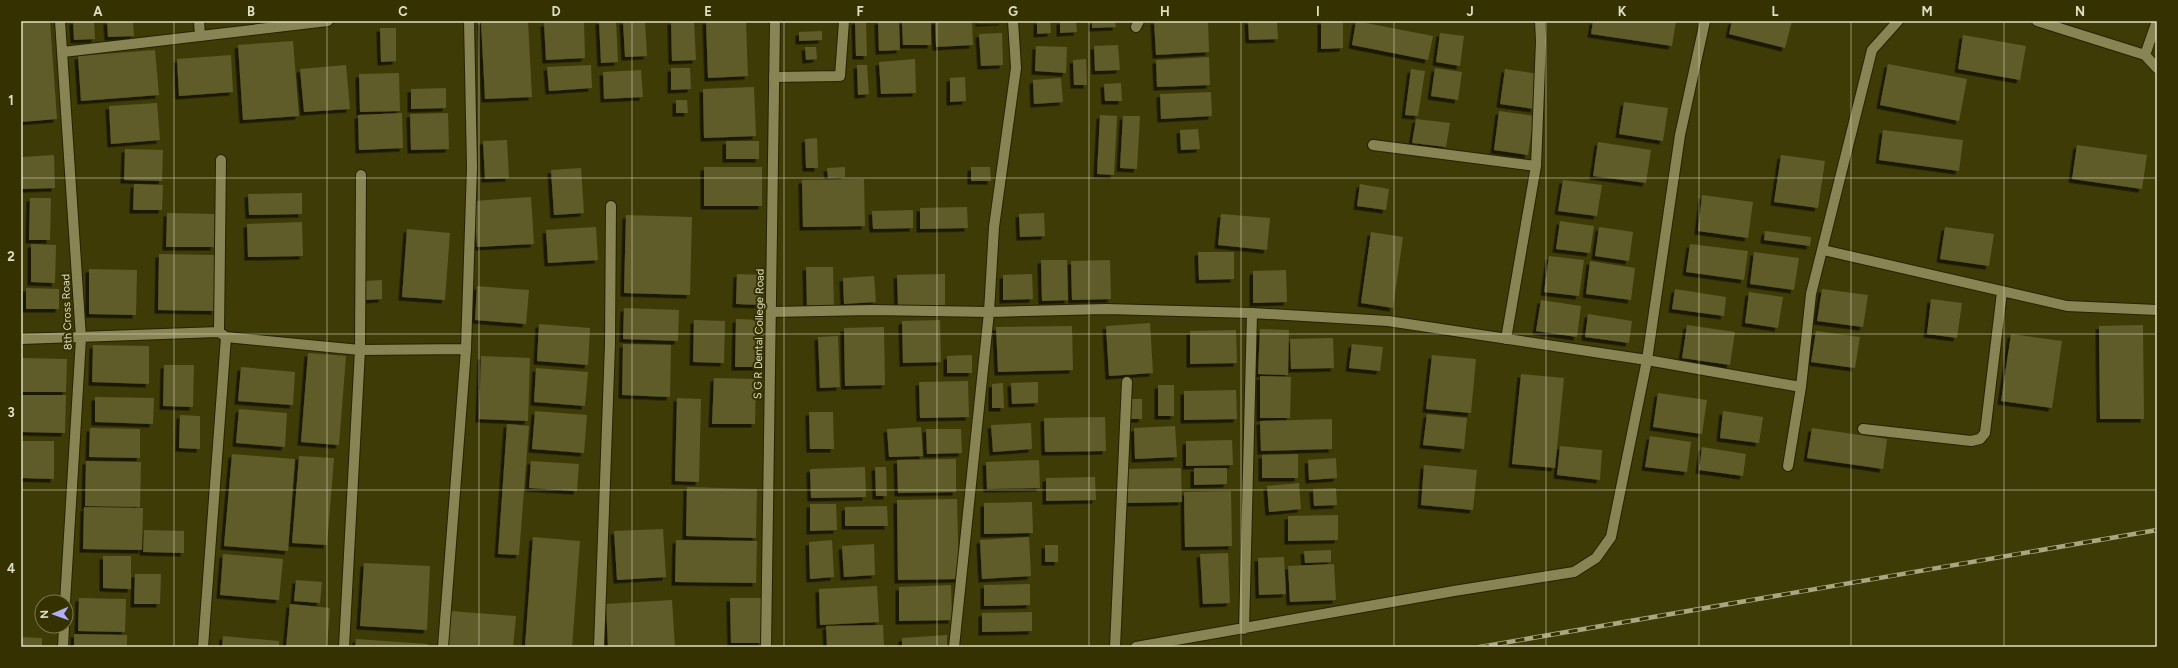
<svg xmlns="http://www.w3.org/2000/svg" width="2178" height="668" font-family="Figtree,sans-serif">
<style>
.building{fill:#5f5b2b;filter:url(#shadow)}
.lines{fill:none;stroke-linecap:round;stroke-linejoin:round}
.minor-casing{stroke:#252200;stroke-width:12}
.tertiary-casing{stroke:#252200;stroke-width:12}
.minor{stroke:#888453;stroke-width:10}
.tertiary{stroke:#888453;stroke-width:10}
.rail-casing{stroke:#a8a683;stroke-width:4.5}
.rail{stroke:#353100;stroke-width:3;stroke-dasharray:9;stroke-linecap:butt}
.grid{fill:none;stroke:#dfdec4;stroke-width:1;stroke-opacity:0.55}
.labels{text-anchor:middle;dominant-baseline:central;stroke-width:4;stroke-linejoin:round;paint-order:stroke}
.street-label{font-size:11px;fill:#dfdec4;stroke:#353100}
.neatline{fill:none;stroke:#dfdec4;stroke-width:1.5}
.grid-label{font-size:13px;text-anchor:middle;font-weight:bold;fill:#dfdec4}
</style>
<defs>
<filter id="shadow"><feDropShadow dx="-3.5" dy="3.5" stdDeviation="0" flood-color="#0009"/></filter>
</defs>
<rect width="100%" height="100%" fill="#3f3b07"/>
<!-- building -->
<path class="building" d="M50,21L57,119L21,122V22Z
M73,21H94L95,39L74,40Z
M107,21H133L134,36L108,37Z
M481,21H528L532,97L485,99Z
M584,21L585,58L546,60L544,23Z
M599,21H616L618,62L601,63Z
M623,21H645L647,56L625,57Z
M671,21H694L696,60L672,61Z
M706,21H746L748,76L708,78Z
M855,21H866L867,56H856Z
M878,21H899L900,50L879,51Z
M902,21H931V45H903Z
M935,21H972L973,45L936,47Z
M979,21H1002V22L979,23Z
M1037,21H1050L1051,33L1037,34Z
M1060,21H1076L1077,32L1060,33Z
M1092,21H1115L1116,27L1092,28Z
M1154,21H1208L1209,52L1156,55Z
M1248,21H1277L1278,39L1249,40Z
M1321,21H1343V48L1321,49Z
M1356,21L1433,36L1428,60L1352,45Z
M1593,21H1676L1672,46L1591,34Z
M1732,21H1792L1785,48L1729,34Z
M380,28H396V61L381,62Z
M822,31V40L799,41V32Z
M1002,33L1003,65L981,66L979,34Z
M1440,33L1464,36L1460,66L1436,62Z
M1963,35L2026,46L2020,80L1958,69Z
M293,41L299,116L243,120L238,45Z
M1118,45L1120,70L1095,71L1094,46Z
M1036,46L1067,47L1066,73L1035,71Z
M805,47H816L817,59L806,60Z
M155,50L159,95L81,101L78,56Z
M231,55L233,92L179,96L177,59Z
M1209,57L1210,85L1157,87L1156,60Z
M915,59L916,93L881,94L879,62Z
M1086,59L1087,85H1074L1073,60Z
M1888,64L1967,79L1959,121L1880,105Z
M346,65L350,109L304,112L300,69Z
M591,65L592,88L549,91L547,67Z
M857,65H867L869,94L858,95Z
M671,68H690L691,89L671,90Z
M1435,68L1462,72L1458,100L1431,96Z
M1411,69L1425,71L1418,116L1405,115Z
M1505,69L1539,74L1534,109L1500,104Z
M641,70L643,97L604,99L603,72Z
M399,73L400,111L360,112L359,74Z
M965,77L966,101L950,102V78Z
M1061,78L1063,102L1034,104L1033,80Z
M1121,83L1122,101H1105L1104,84Z
M754,87L756,136L704,138L703,89Z
M446,88V108L411,109V89Z
M1211,92L1212,116L1161,119L1160,94Z
M676,100H687L688,113H676Z
M1624,102L1668,108L1663,141L1619,134Z
M157,103L160,140L111,144L109,106Z
M1499,111L1534,116L1528,155L1494,150Z
M402,113L403,148L359,150L358,115Z
M448,113L449,149L411,150L410,114Z
M1100,115L1117,116L1114,175L1097,174Z
M1123,116H1140L1137,169L1120,168Z
M1416,119L1450,123L1446,147L1412,143Z
M1198,129L1200,149L1181,150L1180,130Z
M1883,130L1963,140L1959,171L1879,160Z
M817,138L818,168H806L805,139Z
M507,140L509,178L485,179L483,141Z
M726,141H759V159H726Z
M1598,142L1651,150L1646,183L1593,176Z
M2077,145L2147,155L2142,189L2072,179Z
M125,149L163,150L162,181L124,180Z
M54,155L55,188L22,189L21,157Z
M1781,155L1825,161L1818,208L1774,202Z
M704,167H762V206H704Z
M845,167V177L828,178L827,168Z
M971,167H990L991,181H971Z
M581,168L584,213L554,215L551,170Z
M864,179L865,226L803,227L802,180Z
M1563,180L1602,185L1597,216L1558,211Z
M134,184L163,185L162,210H133Z
M1360,184L1389,189L1386,210L1357,206Z
M302,193V214L249,215L248,194Z
M1702,195L1753,202L1748,238L1698,231Z
M531,197L534,244L477,247L474,201Z
M30,198H51L50,240H29Z
M967,207L968,228L920,229V208Z
M913,210V228L873,229L872,211Z
M167,213L215,214L214,247H166Z
M1044,213L1045,236L1020,237L1019,214Z
M1221,214L1270,218L1267,250L1218,245Z
M626,215L692,217L690,295L624,293Z
M1560,221L1594,226L1590,253L1556,249Z
M302,222L303,256L248,257L247,224Z
M596,227L598,260L548,263L546,230Z
M1599,227L1633,232L1629,261L1595,256Z
M1945,227L1994,234L1989,266L1940,259Z
M407,229L450,233L445,300L402,297Z
M1765,231L1811,237L1810,246L1764,240Z
M1371,232L1403,237L1393,308L1361,303Z
M31,244L56,245L55,283L31,282Z
M1690,244L1748,251L1744,280L1686,272Z
M1198,252H1234V279L1199,280Z
M1754,252L1799,258L1794,290L1750,284Z
M159,254L216,255L215,311L158,310Z
M1549,256L1584,260L1579,296L1544,292Z
M1041,260H1067L1068,300L1042,301Z
M1110,260L1111,299L1072,300L1071,261Z
M1590,261L1635,268L1631,300L1586,294Z
M806,267H833L834,308H807Z
M89,269L137,270L136,315L89,314Z
M1286,270L1287,302L1253,303V271Z
M737,274L763,275L762,305L736,304Z
M945,274V305L898,306L897,275Z
M1032,274L1033,299L1003,300V275Z
M874,276L876,302L844,304L843,278Z
M382,280V299L365,300V281Z
M477,286L529,290L526,324L475,320Z
M26,288L59,289V309H26Z
M1675,289L1726,297L1724,316L1672,309Z
M1822,289L1868,295L1863,327L1817,321Z
M1749,292L1783,297L1778,328L1745,323Z
M1931,299L1962,303L1957,338L1927,334Z
M1541,300L1581,306L1577,337L1536,331Z
M624,308L679,310L678,341L623,339Z
M1588,314L1632,321L1629,343L1585,337Z
M736,319L764,320L763,367H735Z
M694,320L725,321L724,363L693,362Z
M940,320L941,362L903,363L902,321Z
M1150,323L1153,373L1109,376L1106,326Z
M539,324L590,328L588,365L537,361Z
M1687,325L1735,332L1730,365L1682,358Z
M2143,325L2144,419H2100L2099,326Z
M1072,326L1073,370L998,372L996,327Z
M884,327L885,385L845,386L844,328Z
M1260,329L1289,330L1288,375L1258,374Z
M1236,330L1237,363L1190,364V331Z
M1816,331L1860,337L1855,368L1811,362Z
M2011,334L2062,341L2052,408L2001,401Z
M838,336L840,387L820,388L818,337Z
M1333,338L1334,368L1291,369L1290,339Z
M623,344L671,345L670,397L622,395Z
M1352,344L1383,347L1380,371L1349,368Z
M93,345L149,346V384L92,382Z
M308,353L346,356L339,445L301,442Z
M972,355V373H947V356Z
M1432,355L1476,359L1471,413L1426,409Z
M481,356L530,358L528,421L479,419Z
M21,358L67,359L66,392H21Z
M164,365H194L193,407L163,406Z
M241,367L295,372L293,405L238,401Z
M536,368L588,372L585,406L534,402Z
M1521,374L1564,378L1555,468L1512,464Z
M1260,376L1291,377L1290,418H1260Z
M714,378L756,379L755,424H712Z
M968,381L969,417L920,418L919,382Z
M1038,382V403L1012,404L1011,383Z
M1003,383L1004,408H992V384Z
M1158,385H1174V416H1158Z
M1236,390L1237,419L1184,420V391Z
M1658,393L1707,400L1702,434L1653,427Z
M21,395H66L65,433L21,432Z
M95,397L154,398L153,424L95,422Z
M677,398L701,399L699,482L675,481Z
M1129,399H1142V419H1129Z
M239,409L287,413L285,447L236,443Z
M535,411L587,415L584,453L532,449Z
M1723,411L1763,417L1759,443L1720,438Z
M809,412H833L834,449H810Z
M1427,414L1467,418L1464,449L1423,445Z
M180,415L200,416V449L179,448Z
M1105,417L1106,451L1045,452L1044,418Z
M1332,419V449L1261,451L1260,421Z
M1031,423L1032,449L993,452L991,425Z
M507,424L529,426L519,555L498,554Z
M1175,426L1177,457L1135,459L1134,428Z
M921,427L923,456L889,457L887,429Z
M90,428L140,429V458L89,457Z
M1812,428L1887,439L1883,469L1807,458Z
M926,429H961L962,453L927,454Z
M1650,436L1691,442L1687,472L1645,467Z
M1232,440L1233,465L1186,466V441Z
M21,441H54V479L21,478Z
M1560,446L1602,450L1600,480L1557,475Z
M1702,447L1746,454L1743,476L1699,470Z
M232,454L295,459L288,551L224,546Z
M1298,454V478H1262V455Z
M299,456L334,458L327,545L292,543Z
M1336,458L1337,478L1309,480L1308,460Z
M956,459V492L898,493L897,460Z
M1039,460L1040,488L987,489L986,462Z
M86,461L141,462L140,507L85,506Z
M531,461L579,464L577,491L529,488Z
M1424,465L1477,470L1473,510L1421,505Z
M865,467L866,497L811,498L810,469Z
M875,467H886L887,496H876Z
M1181,468L1182,502L1126,503L1125,469Z
M1194,468H1227V484L1194,485Z
M1095,477L1096,500L1046,501V478Z
M1299,483L1301,509L1269,512L1267,486Z
M687,487L757,489L756,538L686,536Z
M1336,488L1337,505L1314,506L1313,489Z
M1231,491L1232,546L1185,547L1184,492Z
M957,499L959,579L898,580L897,500Z
M1032,502L1033,533L984,534V503Z
M810,504H836L837,530L810,531Z
M887,506L888,526H845V507Z
M84,507L143,508L142,550L83,549Z
M1338,515V540L1288,541V516Z
M663,529L666,577L617,580L614,531Z
M144,530L184,531V553L143,552Z
M533,537L580,541L572,647L525,646Z
M1029,537L1031,576L982,579L980,540Z
M676,540L757,541L756,583L675,582Z
M832,540L834,577L810,579L809,542Z
M874,544L875,575L844,577L842,546Z
M1045,545H1058V562H1045Z
M1331,550V562L1305,563L1304,551Z
M1228,553L1230,603L1203,604L1200,554Z
M223,554L283,559L279,600L220,595Z
M103,556H131V589L103,588Z
M1284,557L1286,594L1259,595L1258,558Z
M364,563L430,566L427,630L360,626Z
M1334,564L1336,600L1290,602L1288,566Z
M135,574H161L160,604H134Z
M296,580L322,582L320,603L294,601Z
M1030,584V605L984,606V585Z
M951,585L952,620L899,621V587Z
M877,586L879,622L820,625L819,589Z
M79,598L126,599L125,632L78,631Z
M730,598H762V643H731Z
M672,600L675,647H608L606,604Z
M290,604L330,608L327,647H286Z
M451,611L516,616L513,647H448Z
M1032,612V631L982,632V613Z
M883,625L884,647H827L826,626Z
M74,634L127,635V647H74Z
M947,635V647H902V638Z
M223,636L279,641V647H222Z
M21,637L42,638V647H21Z
M356,639L428,644V647H355Z"/>
<g class="lines">
<defs>
<path id="minor" d="M60,21L81,338L65,602
M199,21L200,36
M2037,21L2145,55L2157,21
M1136,27L1139,21
M63,52L328,21
M2145,55L2157,68
M774,77L840,76L844,21
M1373,145L1536,166
M1823,250L2067,306L2157,310
M771,312L872,310L989,312L1106,309L1252,313L1388,321L1647,360L1801,387L1811,294L1872,50L1898,21
M219,332L221,160
M21,339L219,332L226,337L360,350L466,349
M1506,339L1536,166L1541,41L1540,21
M1863,429L1971,441L1980,439L1985,433L2002,292
M1788,466L1801,387
M1244,629L1252,313
M63,647L64,626
M203,647L226,337
M344,647L360,350L361,175
M443,647L466,349L472,167L469,21
M599,647L610,344L611,206
M954,647L989,312L994,227L1016,68L1013,21
M1115,647L1127,382
M1136,647L1454,591L1574,572L1596,558L1611,537L1647,360L1680,135L1705,21"/>
<path id="tertiary" d="M766,647L775,21"/>
</defs>
<!-- minor casing -->
<use href="#minor" class="minor-casing"/>
<!-- tertiary casing -->
<use href="#tertiary" class="tertiary-casing"/>
<!-- minor -->
<use href="#minor" class="minor"/>
<!-- tertiary -->
<use href="#tertiary" class="tertiary"/>
<defs>
<path id="rail" d="M1480,647L2157,530"/>
</defs>
<!-- rail casing -->
<use href="#rail" class="rail-casing"/>
<!-- rail -->
<use href="#rail" class="rail"/>
</g>
<!-- grid -->
<path class="grid" d="M174,21V647M327,21V647M479,21V647M632,21V647M784,21V647M937,21V647M1089,21V647M1241,21V647M1394,21V647M1546,21V647M1699,21V647M1851,21V647M2004,21V647M21,178H2157M21,334H2157M21,490H2157"/>
<g class="labels">
<!-- street labels -->
<g class="street-label">
<text transform="translate(67 312) rotate(-92)">8th Cross Road</text>
<text transform="translate(759 334) rotate(-89)">S G R Dental College Road</text>
</g>
</g>
<!-- border -->
<rect width="2178" height="668" fill="none" stroke="#353100" stroke-width="44"/>
<!-- north arrow -->
<g transform="translate(54 614) rotate(268)"><circle r="19" fill="#353100" stroke="#79764e"/>
<path d="M0-3L7 15L0 10L-7 15Z" fill="#b0aefa"/>
<text y="-6" font-size="11" font-weight="bold" text-anchor="middle" fill="#dfdec4">N</text>
</g>
<rect x="22" y="22" width="2134" height="624" class="neatline"/>
<g class="grid-label">
<text x="98" y="16">A</text>
<text x="251" y="16">B</text>
<text x="403" y="16">C</text>
<text x="556" y="16">D</text>
<text x="708" y="16">E</text>
<text x="860" y="16">F</text>
<text x="1013" y="16">G</text>
<text x="1165" y="16">H</text>
<text x="1318" y="16">I</text>
<text x="1470" y="16">J</text>
<text x="1622" y="16">K</text>
<text x="1775" y="16">L</text>
<text x="1927" y="16">M</text>
<text x="2080" y="16">N</text>
<text x="11" y="105">1</text>
<text x="11" y="261">2</text>
<text x="11" y="417">3</text>
<text x="11" y="573">4</text>
</g>
</svg>
